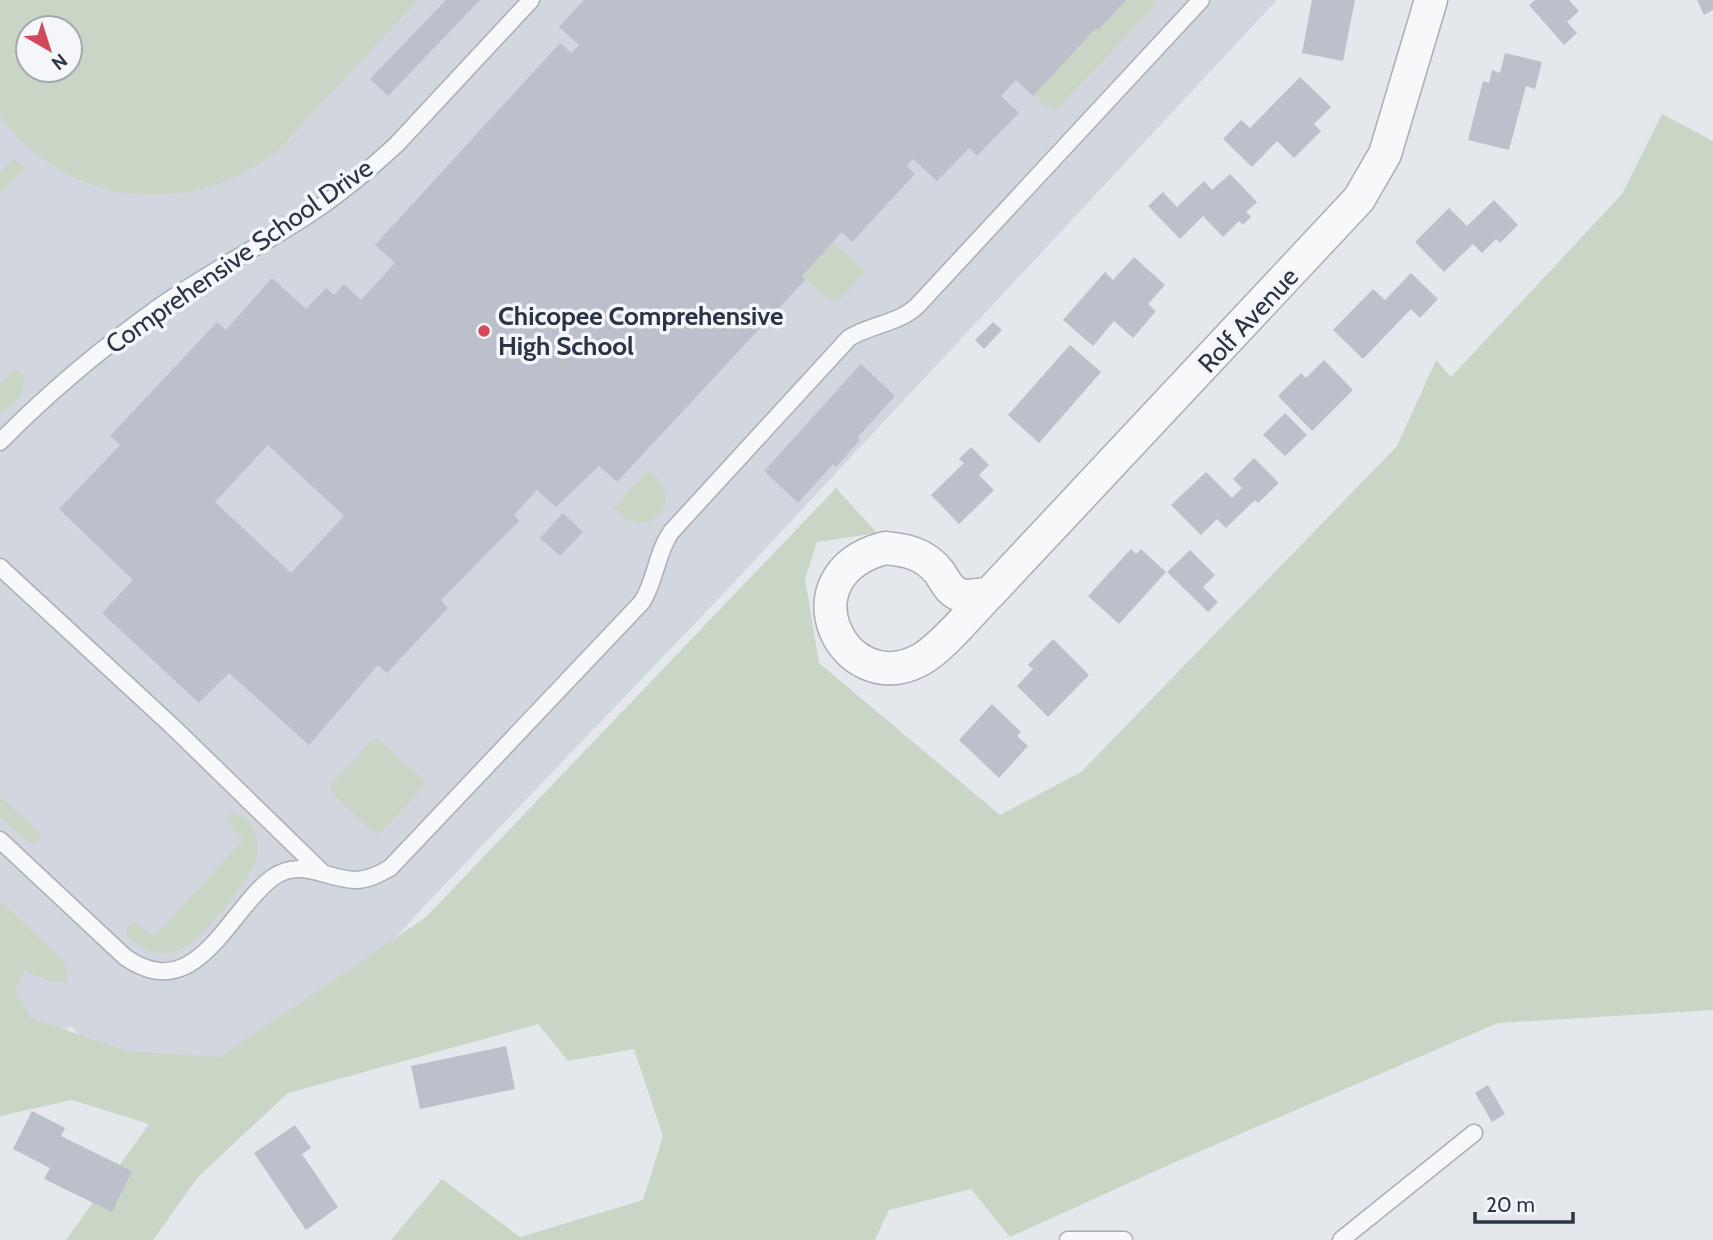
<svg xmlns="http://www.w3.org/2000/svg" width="1713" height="1240" font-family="Cabin,sans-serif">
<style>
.built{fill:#d2d6de;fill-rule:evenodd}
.green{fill:#c9d6c5;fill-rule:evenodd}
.building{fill:#bbc0ca;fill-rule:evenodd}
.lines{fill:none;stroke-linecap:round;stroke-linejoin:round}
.lane-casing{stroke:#a9aeb7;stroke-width:19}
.street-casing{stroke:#a9aeb7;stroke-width:35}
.lane{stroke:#f7f8fa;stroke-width:16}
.street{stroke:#f7f8fa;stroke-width:32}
.poi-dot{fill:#d1495b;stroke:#f4f6f9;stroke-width:2.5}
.labels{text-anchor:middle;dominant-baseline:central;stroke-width:7;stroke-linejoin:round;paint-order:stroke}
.street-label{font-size:26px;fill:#2b3445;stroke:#f4f6f9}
.poi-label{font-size:26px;font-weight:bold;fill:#2b3445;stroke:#f4f6f9;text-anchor:start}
</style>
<rect width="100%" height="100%" fill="#e4e7ec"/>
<!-- built -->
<path class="built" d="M0,0H1277L725,592L430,900L200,1153L71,1026L0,1071ZM28,28H70V70H28Z"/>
<!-- green -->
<path class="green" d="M0,0H418L278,150C210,207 105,211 35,153C26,146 3,124 0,113C0,106 0,94 0,86C0,57 0,29 0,0ZM28,28H70V70H28Z
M1126,0H1156L1152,9L1055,111L1051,110L1034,95L1096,28L1099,29Z
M1662,114L1713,141V1010L1498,1023L1173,1163L1010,1237L971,1189L889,1210L875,1240H391L442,1179L520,1237L643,1200L663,1136L634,1049L568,1061L538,1024L288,1093L198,1177L153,1240H66L149,1124L72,1100L0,1116V900L66,964L68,982L51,981L25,971L15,992L31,1018L127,1051L220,1057L425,918L836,488L877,533L817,542L805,579L819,663L1000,815L1081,772L1397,446L1436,360L1451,377L1622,194Z
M14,158L25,169L0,194V172Z
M833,242L862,268L864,274L835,304L802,276Z
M15,370L23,375C26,392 16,407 0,411V384Z
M648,470C653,475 660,480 663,486C672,503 656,526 637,523C628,521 621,513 614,508Z
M376,739L381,741L422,779L425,785L379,834H376L333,794L329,786L370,742Z
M0,796L38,831L40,836L38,841L30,843L0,817Z
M231,813C240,813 248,819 252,827C256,835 259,846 257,854C253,878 208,929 189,945C166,959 141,954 126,933L128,925L135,922L154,937L243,840L227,820Z"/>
<!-- building -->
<path class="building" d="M446,0H480L388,96L370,79Z
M584,0H1126L1098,30L1096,28L1033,96L1016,80L1001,96L1019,113L977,156L969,148L937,181L913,159L907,166L915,174L852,242L842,232L802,276L805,280L617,482L599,466L556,507L537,490L514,515L519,521L441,600L448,608L387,673L378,665L309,745L229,673L199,703L102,613L133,580L59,509L120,445L110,436L217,322L226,330L272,278L306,309L326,288L334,295L344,284L361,300L395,263L375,245L560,43L571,53L579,45L559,27ZM268,445L344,516L291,573L215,502Z
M1312,0H1355L1343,61L1302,53Z
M1535,0H1569L1579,11L1567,22L1577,33L1564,45L1529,5Z
M1697,0H1713V10L1704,15Z
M1505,53L1542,62L1535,89L1526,86L1509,150L1468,140L1483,81L1489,83L1492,70L1500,73Z
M1300,77L1331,107L1314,124L1321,131L1294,158L1277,141L1252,167L1223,139L1241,120L1250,128Z
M1230,174L1257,202L1246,212L1251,217L1243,225L1239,221L1223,237L1203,216L1180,239L1148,206L1163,192L1177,207L1204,181L1212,190Z
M1494,200L1518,225L1500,243L1496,239L1482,253L1473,244L1444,272L1415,242L1449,208L1467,226Z
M1134,257L1165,285L1148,304L1156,311L1133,338L1114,321L1093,346L1063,320L1105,272L1113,280Z
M1411,273L1438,299L1420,318L1411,309L1363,359L1333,330L1373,289L1385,300Z
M993,322L1002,330L984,349L975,340Z
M1070,345L1101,372L1039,443L1008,415Z
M1324,360L1353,390L1312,431L1278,396L1301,373L1306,378Z
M861,364L895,396L857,438L860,440L836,467L833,464L798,503L764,471Z
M1285,413L1307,435L1285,456L1263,435Z
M971,447L989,465L979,475L994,490L959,524L931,495L964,463L959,459Z
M1254,458L1279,483L1258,503L1255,500L1226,528L1217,519L1201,535L1171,505L1206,472L1232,498L1242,488L1233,479Z
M563,513L583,532L560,556L540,538Z
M1131,549L1136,554L1141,549L1166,572L1119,624L1088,596Z
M1190,550L1215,575L1203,587L1218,602L1208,612L1167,572Z
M1053,639L1089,675L1048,717L1017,686L1033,669L1028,665Z
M992,704L1021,732L1017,736L1028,746L999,778L959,740Z
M506,1046L515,1089L420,1109L411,1066Z
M1488,1085L1505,1114L1492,1122L1475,1093Z
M32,1111L65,1128L61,1136L132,1171L112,1212L44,1179L50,1168L13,1149Z
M295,1125L311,1148L302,1154L338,1207L306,1230L254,1153Z"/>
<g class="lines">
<defs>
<path id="lane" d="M0,442C49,392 102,348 159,307C206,274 257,248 305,217C338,196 369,170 397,144L531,0
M0,567L172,726L321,871
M0,840L125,957C196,1007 227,912 272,878C301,857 325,879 355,880C368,880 379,874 390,868L642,602C656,580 656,554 671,532L849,338C871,324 899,324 918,305L1201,0
M1068,1240H1124
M1341,1240L1474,1133"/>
<path id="street" d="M885,548C907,550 925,554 939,572C945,580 949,592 961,595C969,597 981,594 989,594C971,612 941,649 920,660C843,701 782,575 885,548Z
M989,594L1359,199L1385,154L1431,0"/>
</defs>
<!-- lane casing -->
<use href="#lane" class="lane-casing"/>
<!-- street casing -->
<use href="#street" class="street-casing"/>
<!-- lane -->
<use href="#lane" class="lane"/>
<!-- street -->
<use href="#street" class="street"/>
</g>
<!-- markers -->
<circle class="poi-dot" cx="484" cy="331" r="7"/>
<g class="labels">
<!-- street labels -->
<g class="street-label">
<text transform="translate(239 256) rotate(-35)">Comprehensive School Drive</text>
<text transform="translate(1248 320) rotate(-47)">Rolf Avenue</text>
</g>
<!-- poi labels -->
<g class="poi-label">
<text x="498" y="316">Chicopee Comprehensive<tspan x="498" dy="30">High School</tspan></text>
</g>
</g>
<!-- north arrow -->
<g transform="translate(49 49) rotate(141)"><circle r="33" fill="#f4f6f9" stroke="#a4a8b1" stroke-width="2"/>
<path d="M0-5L12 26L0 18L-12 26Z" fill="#d1495b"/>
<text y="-10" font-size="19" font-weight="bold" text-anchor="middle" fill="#2b3445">N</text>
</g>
<!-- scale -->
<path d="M1475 1212v10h98v-10" fill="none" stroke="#2b3445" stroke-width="3.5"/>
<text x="1486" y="1212" font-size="21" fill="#2b3445" stroke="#f4f6f9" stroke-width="5" paint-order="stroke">20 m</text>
</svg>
